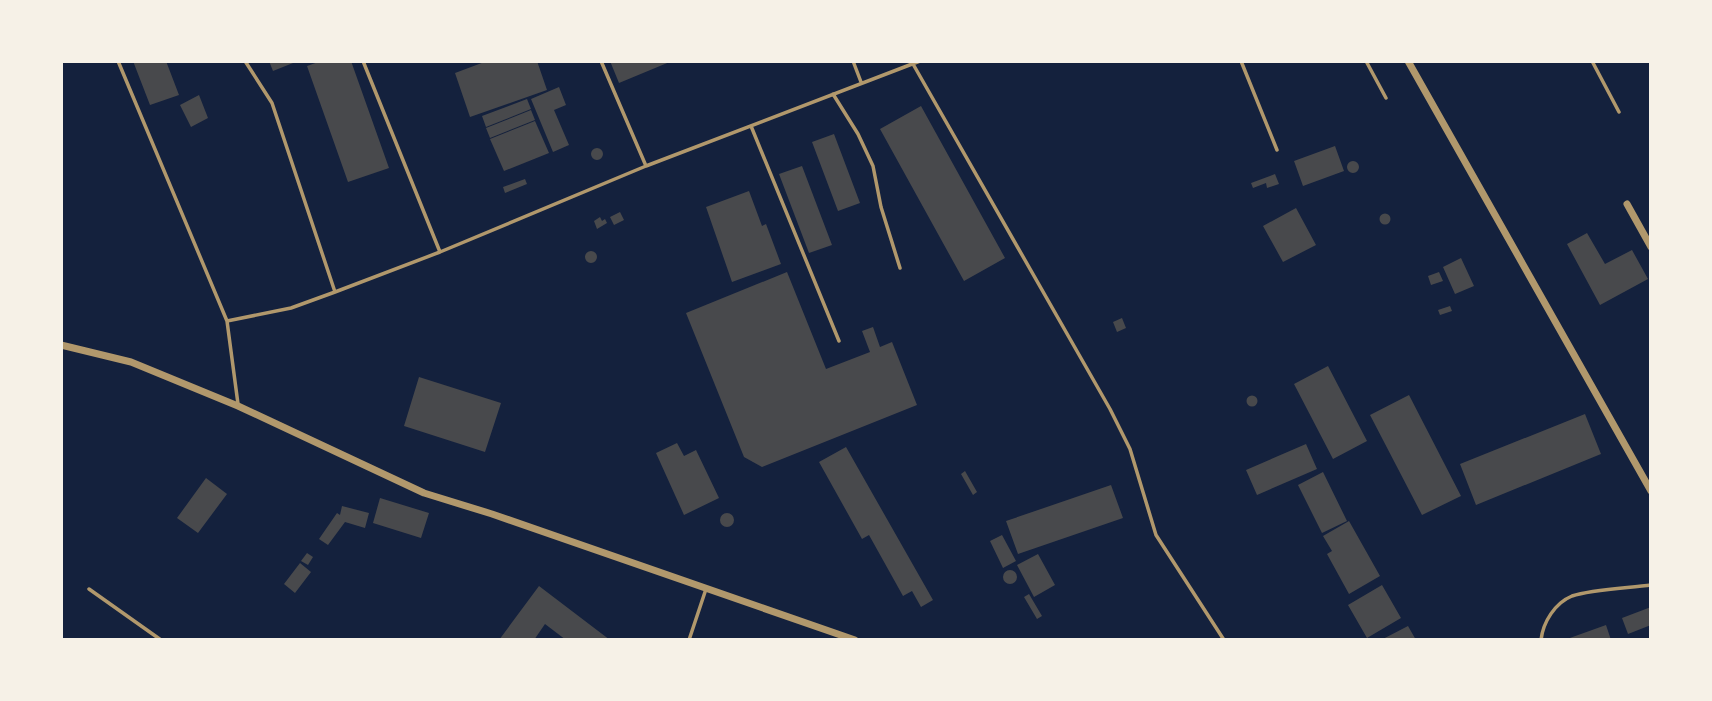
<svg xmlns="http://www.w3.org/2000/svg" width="1712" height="701" font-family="'Space Grotesk',sans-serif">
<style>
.building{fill:#48494c}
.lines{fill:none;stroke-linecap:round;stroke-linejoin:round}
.service{stroke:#b1986c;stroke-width:3.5}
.minor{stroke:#b1986c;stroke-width:7}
</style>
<rect width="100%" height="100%" fill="#14213d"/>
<!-- building -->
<path class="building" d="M133,61H166L179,95L150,105Z
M269,61H298L273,71Z
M321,61H351L389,168L348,182L307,66Z
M487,61H537L547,90L470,117L455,73Z
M610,61H672L619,83Z
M559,87L566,105L554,110L569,145L553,152L531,99Z
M199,95L208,118L191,127L180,105Z
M527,99L531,109L486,127L482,116Z
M921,106L1005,258L964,281L880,129Z
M531,110L535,120L490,138L486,128Z
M535,121L549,153L504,171L490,139Z
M834,134L860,203L838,211L812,142Z
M1335,146L1344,171L1303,186L1294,161Z
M591 154a6 6 0 1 1 12 0a6 6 0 1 1-12 0Z
M1347 167a6 6 0 1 1 12 0a6 6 0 1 1-12 0Z
M802,166L832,245L809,253L779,174Z
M1275,174L1279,184L1267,188L1266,183L1253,188L1251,183Z
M525,179L527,184L505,193L503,187Z
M749,191L762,226L766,224L781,264L732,282L706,207Z
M1296,208L1316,245L1283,262L1263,226Z
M620,212L624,220L614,225L610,217Z
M1379.5 219a5.5 5.5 0 1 1 11 0a5.5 5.5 0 1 1-11 0Z
M600,217L602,221L605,219L607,223L597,229L594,221Z
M1587,233L1605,264L1632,250L1648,279L1600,305L1567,244Z
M585 257a6 6 0 1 1 12 0a6 6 0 1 1-12 0Z
M1461,258L1474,286L1455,294L1443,267Z
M787,272L826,369L870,352L862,331L873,327L880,347L892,342L917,405L762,467L744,457L686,313Z
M1439,272L1443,281L1431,285L1428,276Z
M1450,306L1452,311L1440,315L1438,310Z
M1122,318L1126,328L1117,332L1113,322Z
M1328,366L1367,441L1333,459L1294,384Z
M419,377L501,403L485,452L404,426Z
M1409,395L1461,496L1422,515L1370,415Z
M1246.5 401a5.5 5.5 0 1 1 11 0a5.5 5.5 0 1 1-11 0Z
M1585,414L1601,454L1476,505L1460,464Z
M677,443L684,456L696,450L719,498L684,515L656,453Z
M1306,444L1317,469L1257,495L1246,470Z
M846,447L933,600L921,607L912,591L903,596L869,535L862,539L819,462Z
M965,471L977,492L973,495L961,474Z
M1323,472L1347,521L1322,533L1298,485Z
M206,478L227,494L198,533L177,518Z
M1111,485L1123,518L1018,554L1006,521Z
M380,498L429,513L421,538L373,523Z
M342,506L369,513L365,528L345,522L328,545L319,539L337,513L340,515Z
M720 520a7 7 0 1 1 14 0a7 7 0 1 1-14 0Z
M1349,521L1380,576L1349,594L1327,554L1332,551L1323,536Z
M1002,535L1016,561L1003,568L990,541Z
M307,553L313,557L308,565L301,561Z
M1038,554L1055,585L1034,597L1017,565Z
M300,563L311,572L295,593L284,584Z
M1003 577a7 7 0 1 1 14 0a7 7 0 1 1-14 0Z
M1382,585L1401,618L1367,638L1348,605Z
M539,586L610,640H566L545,624L534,640H499Z
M1029,594L1042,616L1037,619L1024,597Z
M1651,607V625L1628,634L1622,618Z
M1606,625L1611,640H1567V639Z
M1408,626L1416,640H1381Z"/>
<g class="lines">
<!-- service -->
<path class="service" d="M118,61L227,321L238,404
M245,61L272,103L335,292
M363,61L440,252
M601,61L646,166
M853,61L861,82
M1241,61L1277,150
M1366,61L1386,98
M1592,61L1619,112
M913,64L1110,409L1130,449L1156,535L1224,640
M833,94L858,134L873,166L881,207L900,268
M751,126L839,341
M227,321L291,308L335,292L440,252L646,166L920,61
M89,589L161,640
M689,640L706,589
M1541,640C1543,622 1555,603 1572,596C1592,589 1629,588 1651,585"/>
<!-- minor -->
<path class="minor" d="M1408,61L1651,491
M1627,204L1651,247
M61,345L131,362L238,406L424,493L492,514L855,640"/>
</g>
<!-- border -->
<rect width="1712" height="701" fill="none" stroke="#f6f1e7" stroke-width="126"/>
</svg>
